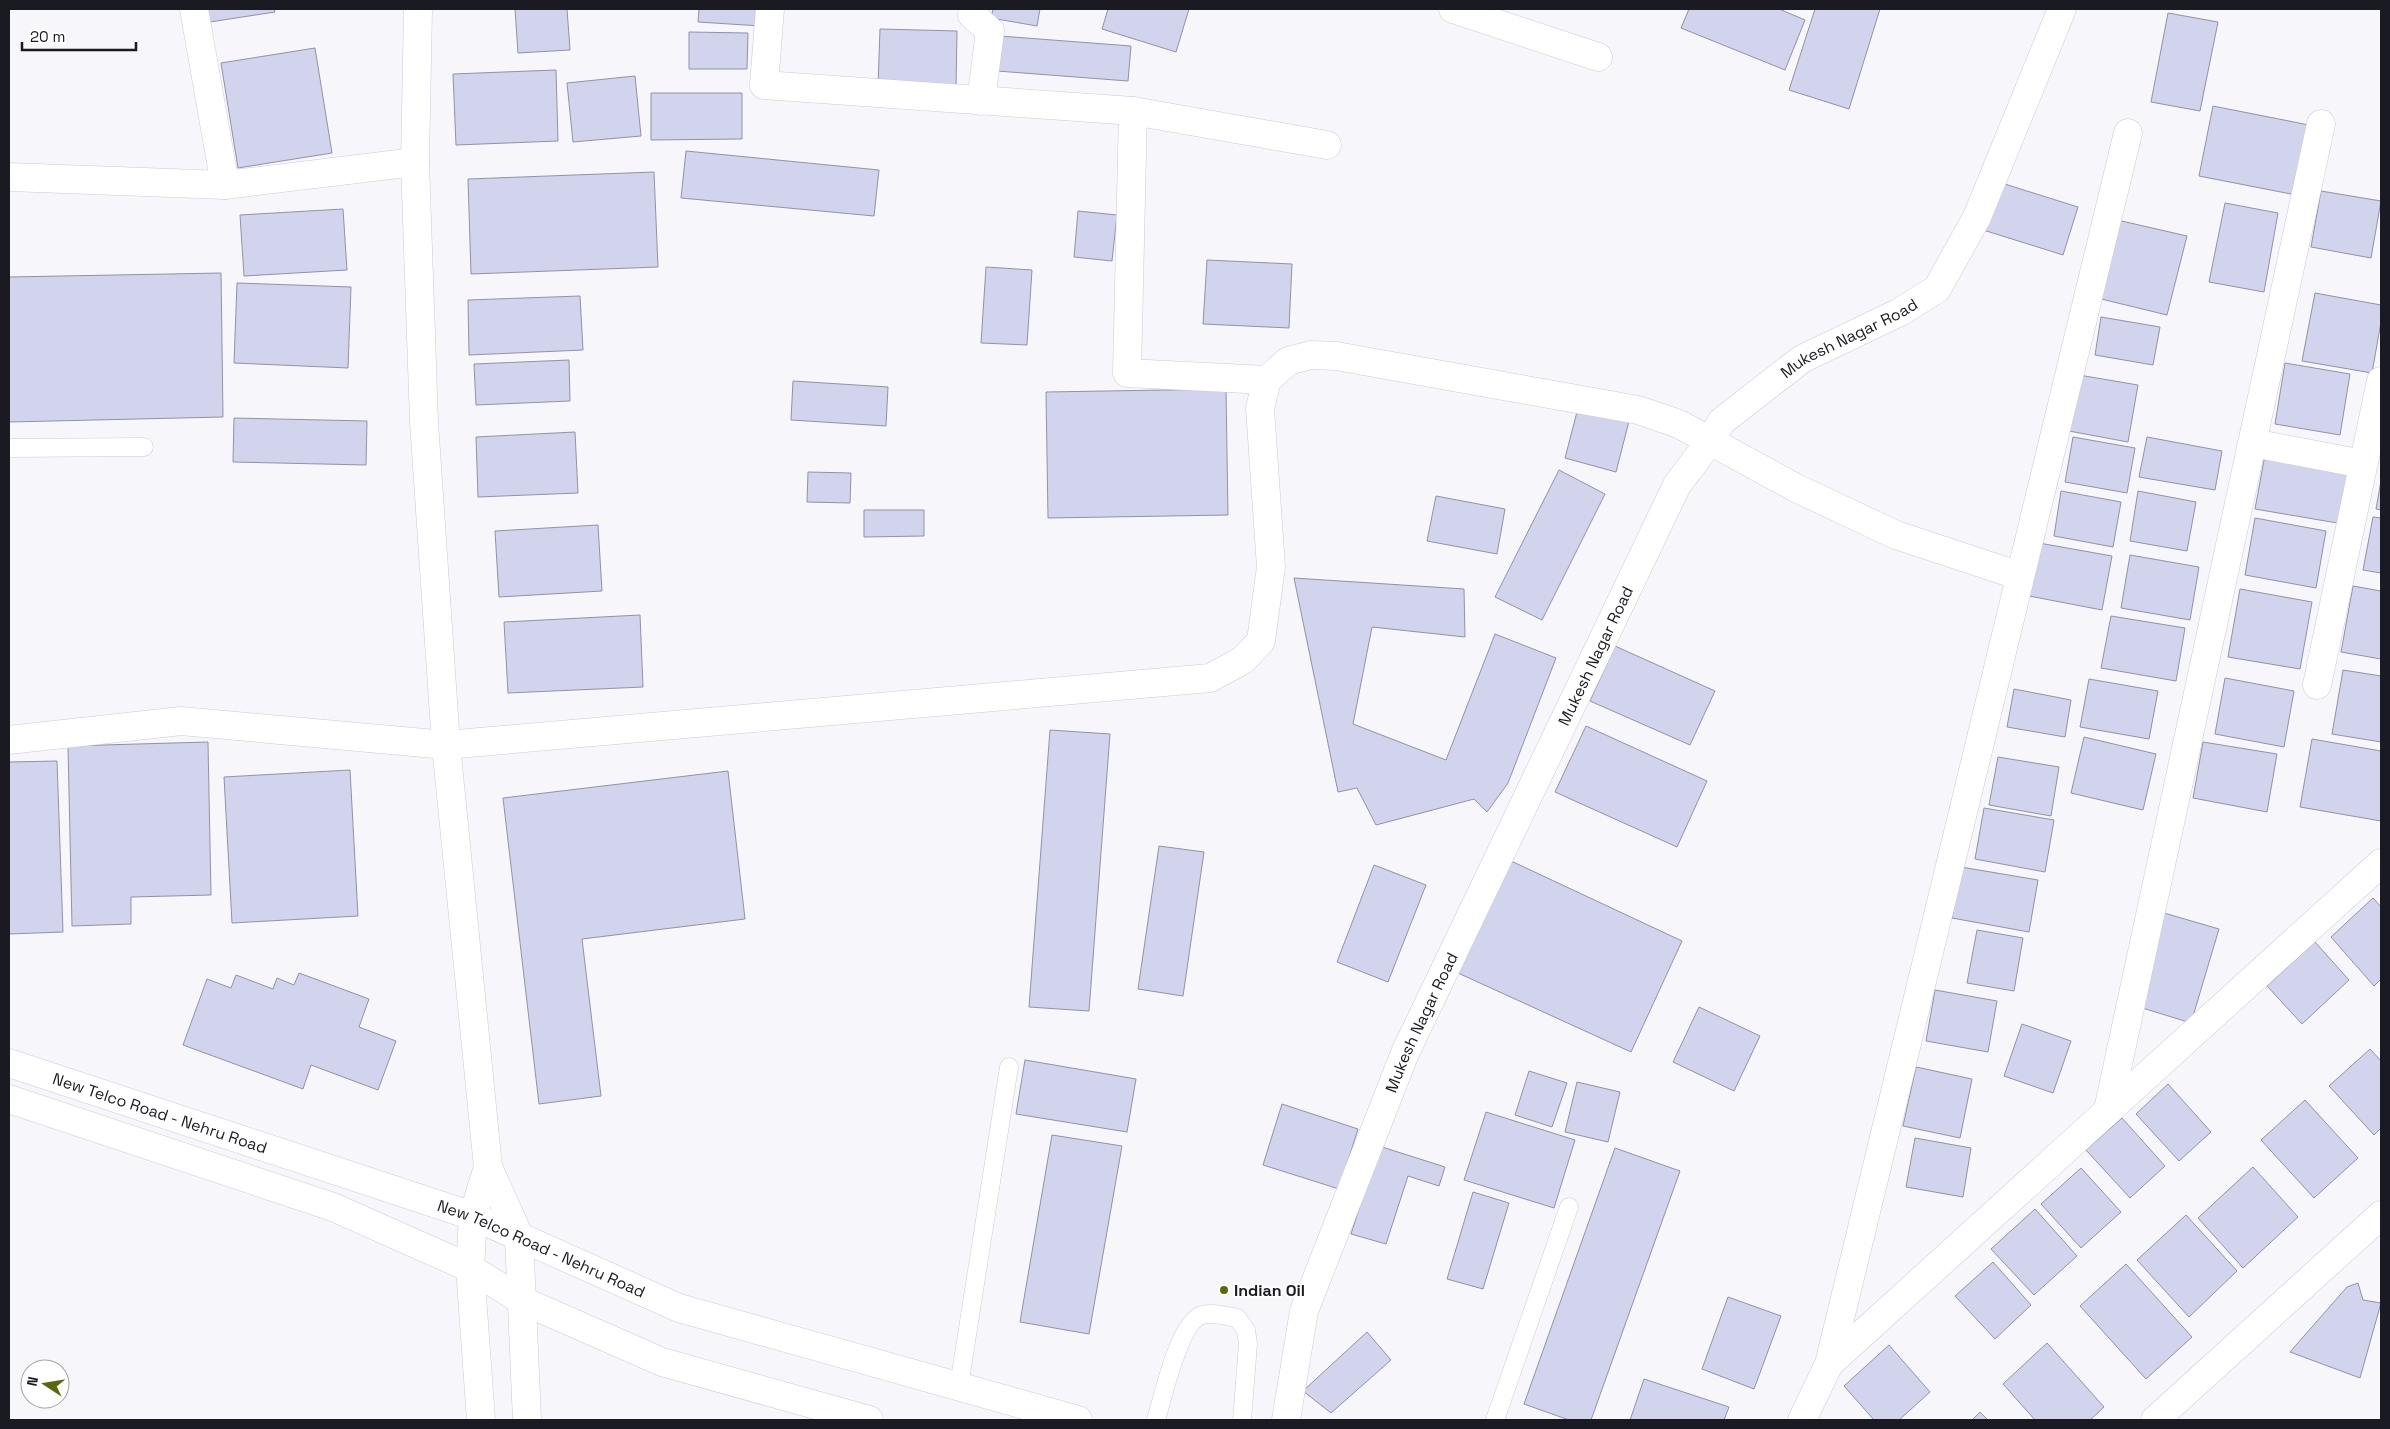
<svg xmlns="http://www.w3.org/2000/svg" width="2390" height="1429" font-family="'Space Grotesk',sans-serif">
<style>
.building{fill:#d2d3ec;stroke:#9192aa}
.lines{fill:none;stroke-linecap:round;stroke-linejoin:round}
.lane-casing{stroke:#c9cae3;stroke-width:19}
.street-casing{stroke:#c9cae3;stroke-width:29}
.secondary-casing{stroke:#c9cae3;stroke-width:29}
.lane{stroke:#fff;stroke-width:18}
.street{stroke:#fff;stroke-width:28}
.secondary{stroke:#fff;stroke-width:28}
.poi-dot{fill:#5b670c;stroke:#fff;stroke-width:2}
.labels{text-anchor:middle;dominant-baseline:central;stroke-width:4;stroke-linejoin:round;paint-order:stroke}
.street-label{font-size:16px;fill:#1a1a23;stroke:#fff}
.poi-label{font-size:16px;font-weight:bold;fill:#1a1a23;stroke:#fff;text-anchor:start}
</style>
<rect width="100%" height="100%" fill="#f6f6fb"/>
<!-- building -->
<path class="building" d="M208,9H274L275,12L210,22Z
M515,9H567L570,50L518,53Z
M699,9H762L761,26L698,22Z
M993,9H1040L1037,26L991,18Z
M1108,9H1189L1176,52L1102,29Z
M1689,9H1779L1805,20L1785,70L1681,28Z
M1815,9H1880L1849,109L1789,90Z
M2168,13L2218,22L2200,111L2151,102Z
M880,29L957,31L956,89L878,87Z
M689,32L748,33L747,69H689Z
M1000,36L1131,46L1128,81L997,71Z
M315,48L332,153L238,168L221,63Z
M556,70L558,141L456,145L453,74Z
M635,76L641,136L573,142L567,83Z
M651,93H742V139L651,140Z
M2213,106L2309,125L2296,195L2199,176Z
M686,151L879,170L874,216L681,198Z
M654,172L658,267L471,274L468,179Z
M1995,181L2078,207L2063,255L1980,229Z
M2321,191L2381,201L2371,258L2311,247Z
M2225,203L2278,213L2264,292L2209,282Z
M343,209L347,270L244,276L240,215Z
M1078,211L1117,215L1112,261L1074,257Z
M2113,219L2187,236L2167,315L2093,297Z
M1207,260L1292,264L1289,328L1203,324Z
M986,267L1032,270L1027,345L981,343Z
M221,273L223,417L9,422V277Z
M237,283L351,287L348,368L234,363Z
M2315,293L2381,305V322L2372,373L2302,361Z
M580,296L583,350L469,355L468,300Z
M2101,317L2160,327L2153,365L2095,355Z
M569,360L570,401L476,405L474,364Z
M2285,363L2350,374L2340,435L2275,424Z
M2079,375L2138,385L2128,442L2069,431Z
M793,381L888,387L886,426L791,420Z
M1226,389L1228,515L1048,518L1046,392Z
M1578,408L1629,421L1616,472L1565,458Z
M234,418L367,421L366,465L233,462Z
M575,432L578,493L478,497L476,437Z
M2073,437L2135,448L2127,493L2065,482Z
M2147,437L2222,451L2215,490L2139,477Z
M2265,455L2352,471L2343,524L2255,509Z
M1559,470L1605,494L1542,620L1495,597Z
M808,472L851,473L850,503L807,502Z
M2381,481V510L2376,509Z
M2061,491L2121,502L2113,547L2054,536Z
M2138,491L2196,502L2187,551L2130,541Z
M1436,496L1505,509L1497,554L1427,541Z
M864,510H924V536L864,537Z
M2373,517L2381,518V573L2363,570Z
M2255,518L2326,531L2316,588L2245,575Z
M598,525L602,591L499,597L495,531Z
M2039,543L2112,556L2102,610L2029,596Z
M2130,555L2199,567L2190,620L2121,608Z
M1294,578L1464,589L1465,637L1372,627L1353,724L1446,760L1495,634L1556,658L1508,783L1487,812L1474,799L1376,825L1357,788L1338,792Z
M2353,586L2381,591V659L2341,652Z
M2240,589L2312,602L2300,669L2228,657Z
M640,615L643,687L508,693L504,622Z
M2111,616L2185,628L2176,681L2101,668Z
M1615,646L1715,691L1690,745L1590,701Z
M2343,670L2381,676V742L2332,734Z
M2225,678L2294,691L2284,747L2215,734Z
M2089,679L2158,691L2149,739L2080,727Z
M2014,689L2071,700L2065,737L2007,727Z
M1586,726L1707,781L1677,847L1555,792Z
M1050,730L1110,734L1089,1011L1029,1007Z
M2084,737L2156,754L2143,810L2071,793Z
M2312,739L2381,751V821L2300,807Z
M208,742L211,895L131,897V924L72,926L68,746Z
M2203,742L2277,754L2267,812L2193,798Z
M1998,757L2059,767L2051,816L1989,805Z
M57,761L63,932L9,934V762Z
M350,770L358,916L232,923L224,777Z
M728,771L745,919L582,939L601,1096L539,1104L503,798Z
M1984,808L2054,820L2045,872L1975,859Z
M1159,846L1204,852L1183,996L1138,989Z
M1509,860L1682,941L1631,1052L1458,973Z
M1374,865L1426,885L1388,982L1337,962Z
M1961,867L2038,880L2029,932L1952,918Z
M2373,898L2381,907V979L2374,986L2331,937Z
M2164,913L2219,929L2191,1023L2136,1006Z
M1977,930L2023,938L2014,991L1967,983Z
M2315,942L2349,980L2302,1024L2267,986Z
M299,973L369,999L359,1027L396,1041L378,1090L311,1065L303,1089L183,1045L207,979L231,988L236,975L273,989L277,978L294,985Z
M1935,990L1997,1001L1988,1052L1926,1041Z
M1699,1007L1760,1036L1734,1091L1673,1062Z
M2022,1024L2071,1041L2053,1093L2004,1076Z
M2370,1049L2381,1061V1128L2374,1135L2329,1086Z
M1025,1060L1136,1079L1127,1132L1016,1114Z
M1916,1067L1972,1079L1960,1138L1903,1126Z
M1529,1071L1567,1083L1552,1127L1515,1115Z
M1577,1082L1620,1092L1608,1142L1565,1132Z
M2168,1084L2211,1132L2179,1161L2136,1114Z
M2305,1100L2358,1158L2314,1198L2261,1140Z
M1282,1104L1358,1129L1339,1189L1263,1165Z
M1486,1112L1575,1140L1554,1208L1464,1180Z
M2122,1118L2165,1166L2130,1198L2086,1150Z
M1052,1135L1122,1146L1089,1334L1020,1322Z
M1915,1138L1971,1148L1963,1197L1906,1187Z
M1379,1146L1445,1167L1439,1186L1408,1176L1386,1244L1351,1234Z
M1615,1148L1680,1171L1591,1420H1569L1524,1404Z
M2253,1167L2298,1217L2243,1268L2198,1218Z
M2081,1168L2121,1212L2081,1248L2041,1204Z
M1473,1192L1509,1203L1483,1289L1447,1279Z
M2035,1209L2077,1256L2034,1295L1991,1249Z
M2186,1215L2237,1271L2189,1317L2137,1260Z
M1993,1262L2031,1305L1995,1339L1955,1296Z
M2126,1264L2192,1337L2146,1379L2080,1306Z
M2358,1283L2363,1300L2381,1303L2360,1378L2290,1352L2347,1287Z
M1728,1297L1781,1316L1754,1389L1702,1369Z
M1367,1332L1391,1360L1331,1413L1303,1391Z
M2047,1343L2104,1407L2090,1420H2035L2003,1384Z
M1889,1345L1930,1392L1899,1420H1874L1844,1386Z
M1644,1379L1729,1407L1724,1420H1630Z
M1980,1412L1988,1420H1972Z"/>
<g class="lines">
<defs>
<path id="lane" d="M9,448L144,447
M959,1386L1009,1067
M1156,1420C1163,1397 1179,1322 1202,1315C1213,1312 1225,1316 1237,1318L1246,1330L1248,1344L1242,1420
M1495,1420L1569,1207"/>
<g id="street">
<path d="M194,9L225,185"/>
<path d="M770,9L764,85L1133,111L1127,373L1267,380"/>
<path d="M973,9L972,15L990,31L981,101"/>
<path d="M1453,9L1598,57"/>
<path d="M1133,111L1327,145"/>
<path d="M9,177L225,185L415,162"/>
<path d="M2253,443L2363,464"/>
<path d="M2317,685L2381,381"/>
<path d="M9,740L181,721L446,745L1210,678L1243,660L1261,641L1271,567L1260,408L1267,380L1288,361L1311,355L1336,356L1638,410L1679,424L1796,488L1896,535L2020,576"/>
<path d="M2108,1110L2321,124"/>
<path d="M1829,1364L2381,863"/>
<path id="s1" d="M1286,1420L1304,1311L1405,1053L1677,485L1710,441L1722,421L1802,359L1900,312L1937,289L1977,217L2062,9"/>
<path d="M1802,1420L1829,1364L2128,133"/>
<path d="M2155,1420L2381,1215"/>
</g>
<g id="secondary">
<path d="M418,9L415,162L424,422L446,745L488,1167L519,1236L527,1420"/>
<path id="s2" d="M9,1063L473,1216L679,1308L1078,1420"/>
<path d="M9,1099L333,1207L470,1268L521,1300L662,1362L869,1420"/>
<path d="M481,1420L470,1268L473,1216L488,1167"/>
</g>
</defs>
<!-- lane casing -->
<use href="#lane" class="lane-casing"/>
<!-- street casing -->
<use href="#street" class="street-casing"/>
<!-- secondary casing -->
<use href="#secondary" class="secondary-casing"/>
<!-- lane -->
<use href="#lane" class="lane"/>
<!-- street -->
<use href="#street" class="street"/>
<!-- secondary -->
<use href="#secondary" class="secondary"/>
</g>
<!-- markers -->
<circle class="poi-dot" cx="1224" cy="1290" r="5"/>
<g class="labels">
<!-- street labels -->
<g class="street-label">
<text stroke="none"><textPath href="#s1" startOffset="1248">Mukesh Nagar Road</textPath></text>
<text stroke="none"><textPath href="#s1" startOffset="828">Mukesh Nagar Road</textPath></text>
<text stroke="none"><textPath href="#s1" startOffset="422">Mukesh Nagar Road</textPath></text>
<text stroke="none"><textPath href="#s2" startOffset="159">New Telco Road - Nehru Road</textPath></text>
<text stroke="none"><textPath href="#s2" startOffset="564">New Telco Road - Nehru Road</textPath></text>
</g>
<!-- poi labels -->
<g class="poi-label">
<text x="1234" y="1290">Indian Oil</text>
</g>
</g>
<!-- border -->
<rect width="2390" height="1429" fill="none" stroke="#1a1a23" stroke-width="20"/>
<!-- north arrow -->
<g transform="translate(45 1384) rotate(282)"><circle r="24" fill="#ffffff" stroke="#a3a3a7"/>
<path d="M0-4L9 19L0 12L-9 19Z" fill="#5b670c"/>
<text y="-8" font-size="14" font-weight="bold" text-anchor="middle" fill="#1a1a23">N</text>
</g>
<!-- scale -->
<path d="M22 42v8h114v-8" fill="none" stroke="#1a1a23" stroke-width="2.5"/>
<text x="30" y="42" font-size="15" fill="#1a1a23" stroke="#ffffff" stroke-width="4" paint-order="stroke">20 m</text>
</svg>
